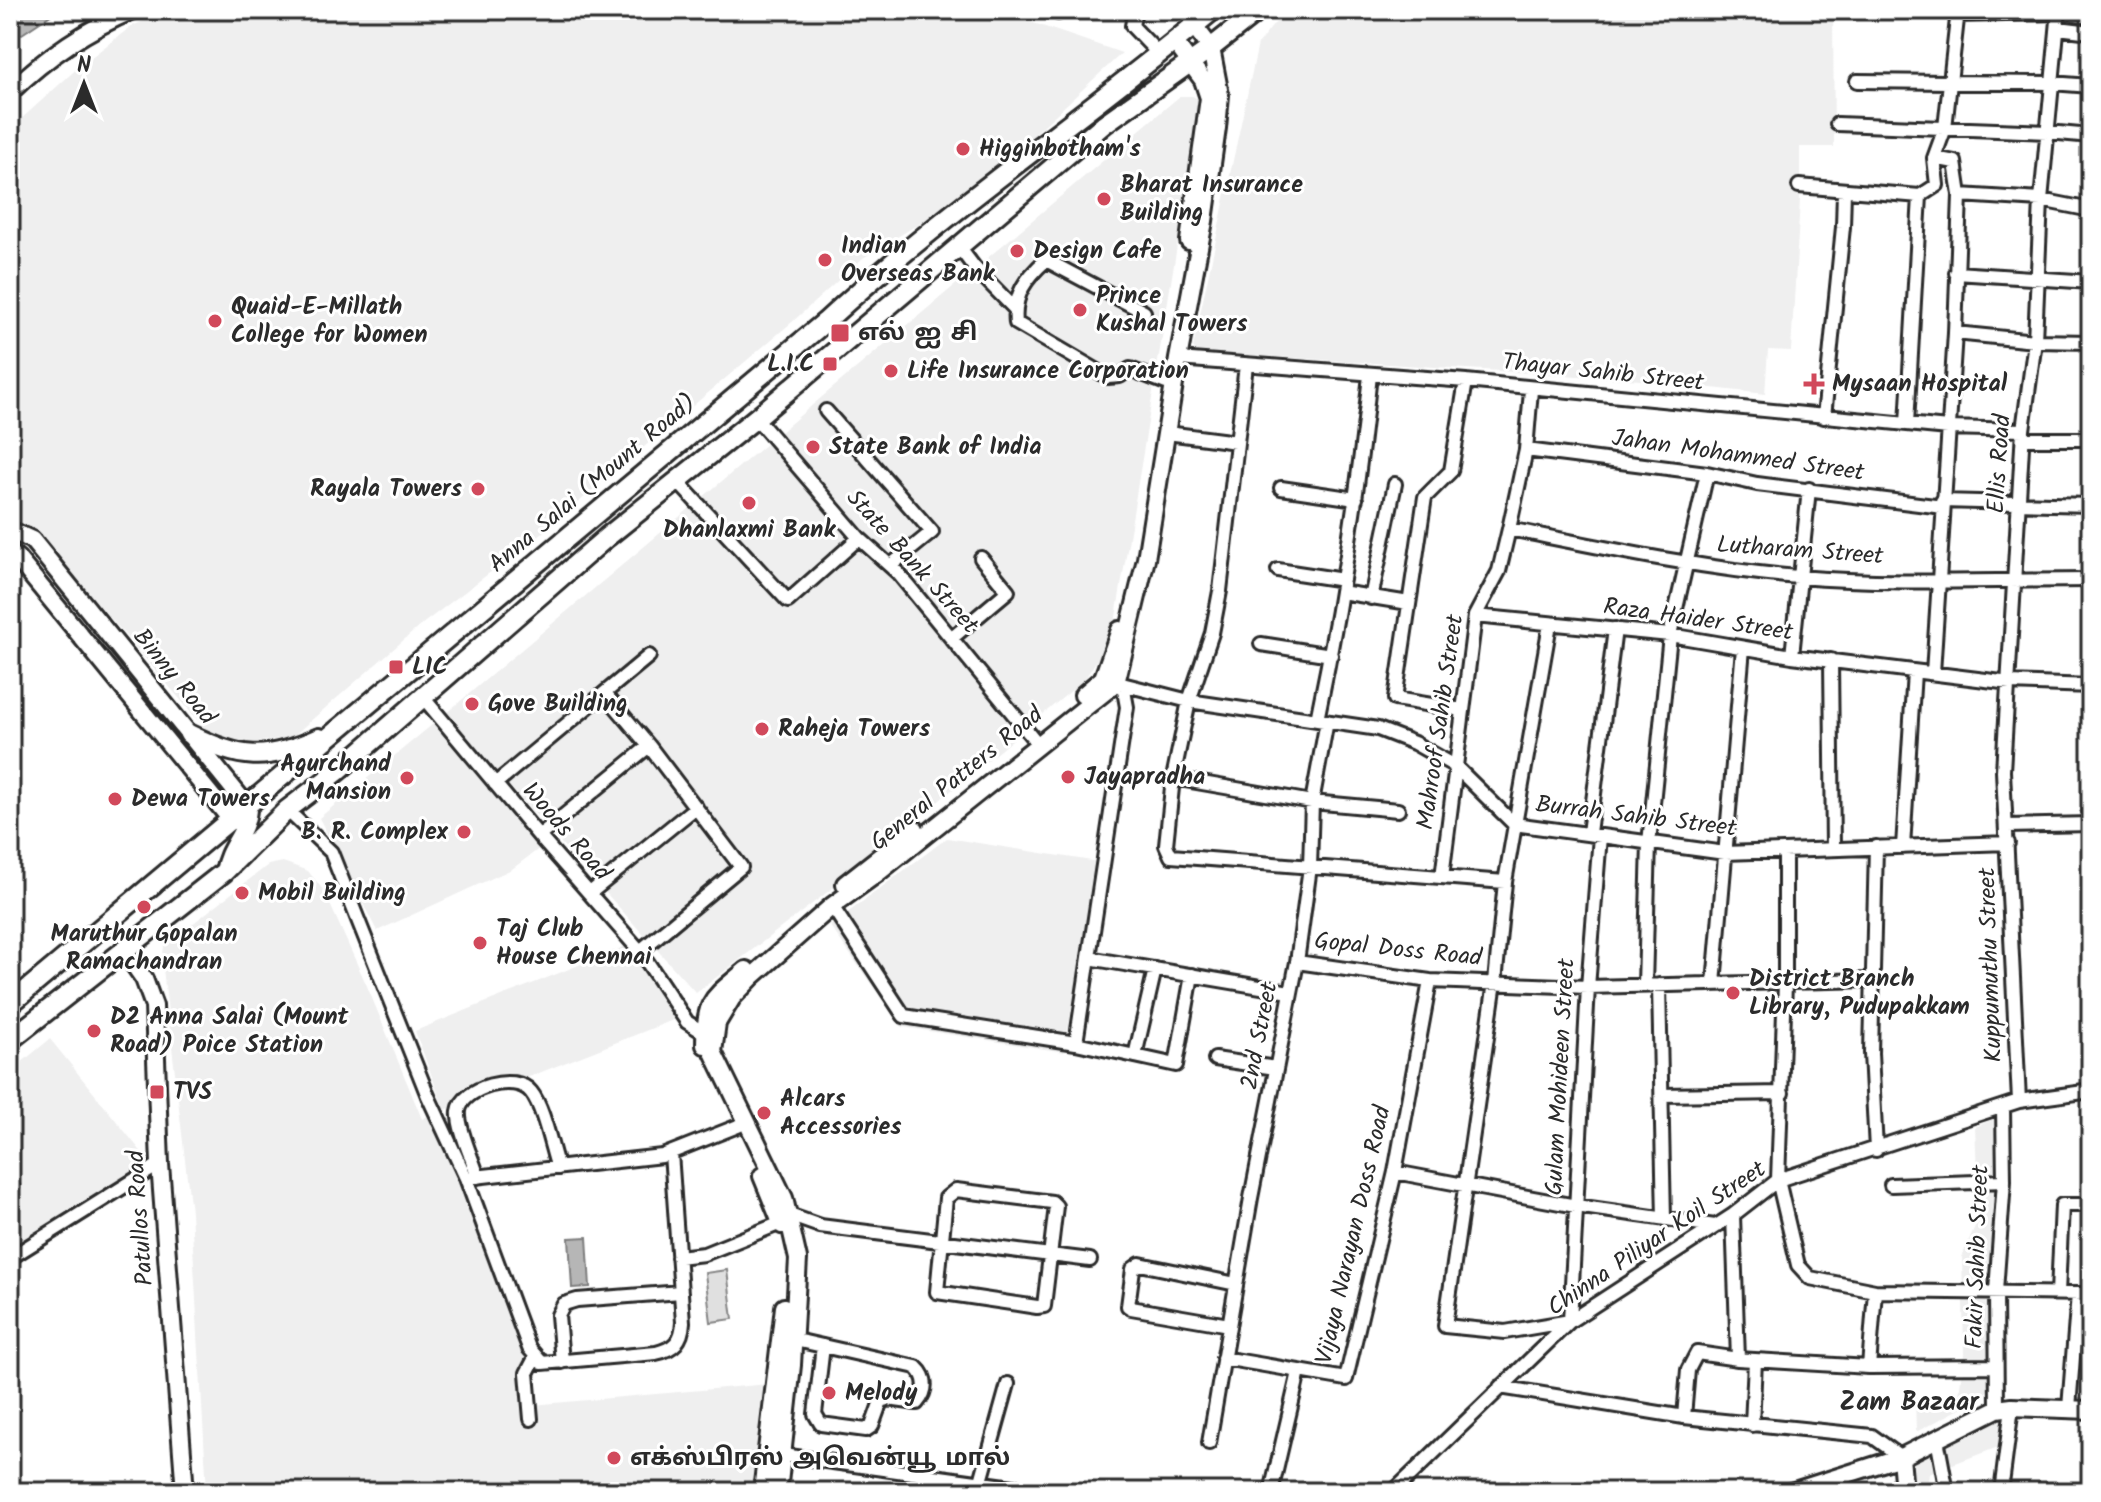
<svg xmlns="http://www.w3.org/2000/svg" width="2101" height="1502" font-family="Kalam,'Noto Sans Tamil',sans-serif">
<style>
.built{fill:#efefef}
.pitch{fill:#e0e0e0;stroke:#868686;stroke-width:2}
.water{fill:#b6b6b6;stroke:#7e7e7e;stroke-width:2}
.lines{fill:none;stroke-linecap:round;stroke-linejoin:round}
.street-casing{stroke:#2b2b2b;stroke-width:18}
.secondary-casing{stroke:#2b2b2b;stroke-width:22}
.primary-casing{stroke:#2b2b2b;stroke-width:24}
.street{stroke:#fff;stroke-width:12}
.secondary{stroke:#fff;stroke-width:16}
.primary{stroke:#fff;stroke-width:18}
.poi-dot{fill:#d1495b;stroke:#fff;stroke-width:3}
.labels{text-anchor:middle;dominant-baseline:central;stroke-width:6;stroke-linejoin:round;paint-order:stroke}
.poi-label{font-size:24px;font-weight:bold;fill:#2b2b2b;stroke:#fff;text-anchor:start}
.street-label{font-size:24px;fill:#2b2b2b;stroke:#fff}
.neighbourhood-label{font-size:26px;font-weight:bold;fill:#2b2b2b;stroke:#fff}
</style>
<rect width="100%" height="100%" fill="#fff"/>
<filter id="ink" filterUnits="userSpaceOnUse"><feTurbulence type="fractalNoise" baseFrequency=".0125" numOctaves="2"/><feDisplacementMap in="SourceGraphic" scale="16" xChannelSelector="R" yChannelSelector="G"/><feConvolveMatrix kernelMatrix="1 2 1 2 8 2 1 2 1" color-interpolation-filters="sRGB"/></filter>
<g filter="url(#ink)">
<!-- built -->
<path class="built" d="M171,10H995L1122,53L974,190L863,258L791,323L542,533L421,625L292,737L252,743L215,740L42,538L10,514V129L81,65L132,26Z
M1295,10H1833L1834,147H1800V200L1791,351L1768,350L1765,394L1641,380L1197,352L1193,347L1258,44L1274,24Z
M1180,96H1192L1201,100L1113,635L1084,680L851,874L696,993L445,714Z
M433,724L540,848L512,869L377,931L319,818Z
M947,838L1098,862L1064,1052L902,1027L830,926Z
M283,862L308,871L324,891L367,986L422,1119L444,1109L415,1031L626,946L678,1018L445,1110L526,1356L532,1405L769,1384L753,1492H207L191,1212L162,960L164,946L268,865Z
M50,1039L148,1160L10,1250V1072Z
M1994,1119L1998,1190L1991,1387L1979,1399L1916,1432L1915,1398L1959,1394L1964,1354L1962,1256L1979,1217L1975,1127Z
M2081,1295L2091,1296V1393L2075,1390Z
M2007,1417L2009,1443L1929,1473L1927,1492H1911L1910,1472L1913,1460Z"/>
<!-- pitch -->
<path class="pitch" d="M727,1270L733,1319L711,1322L705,1273Z"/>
<!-- water -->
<path class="water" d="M10,10H58L10,42Z
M587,1237L590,1287L572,1288L569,1238Z"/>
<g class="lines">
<defs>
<path id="street" d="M1135,10L1132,26L1158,53
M1058,13V10
M1957,15L2059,13
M2058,28L2091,32
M1857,81L2051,83L2091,86
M1837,124L2048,132L2091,136
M1799,186L1920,196L1937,185L1934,158L1945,128L1958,10
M1960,195L2041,200L2091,210
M959,247L974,267L1014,308
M1956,273L2091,282
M1144,312L1046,260C1026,278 1013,295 1016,323L1108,377L1120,376L1130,369L1166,383
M1955,333L2035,341L2091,342
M1178,359L1466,381L1948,428L2023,430
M1246,365L1220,591L1212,633L1189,701L1173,778L1166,845L1171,856L1505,882
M826,411L932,532L890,566
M1824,417L1843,227L1844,191
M756,418L859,538L898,573L1033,738
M1907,424L1920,196
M1167,433L1237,442
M2023,439H2091
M1526,450L1707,473L1757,484L1943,507
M677,481L788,601L859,538
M1281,488L1356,499
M1942,501L2091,505
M1509,529C1605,548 1701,569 1798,577C1895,585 1994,580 2091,580
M1278,570L1343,580
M1341,592L1409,603
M1371,598L1395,484
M1475,616L1670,635L1792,656L2010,683L2091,686
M1550,624L1505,882L1495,982L1445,1326L1505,1332L1570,1321L1588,987L1600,836
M952,638L1008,591L981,558
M1261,644L1331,655
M1792,656L1809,489
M1831,660L1833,849
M1933,673L1955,333L1960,195L1955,162L1934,158
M1110,681L1189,701L1378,729L1414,743L1455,766L1514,824L1725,853L2008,843
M605,694L649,746L741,867L640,951
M422,696L539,836L640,951L687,1022L706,1034
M1462,710L1395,699L1425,497L1451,471L1466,381
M1317,720C1341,606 1358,491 1370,375
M1173,778L1312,802L1398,810
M495,784L649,656
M287,810L331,852L428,1096L466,1178L529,1348L542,1363L656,1353C674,1349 682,1341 683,1322L671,1153
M2007,826L2091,824
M1589,833L1615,629
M539,836L649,746
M1876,847L1871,1053L1876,1150
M1903,847L1914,672
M1785,851V984L1778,1180L1798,1265L1810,1278L1875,1291L2091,1294
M1442,877L1475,616L1499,571L1509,529L1526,450L1531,390
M590,893L696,807
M832,906L904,1016L1076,1043L1176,1065L1192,975
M1089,958L1290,992
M1297,962L1430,981L1588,987L1871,980
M1714,984L1743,648
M1645,985L1649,843L1670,635L1707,473
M1659,985L1664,1219
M1076,1043L1127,707L1123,685
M1135,1056L1155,969
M1215,1059L1276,1068
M1662,1095L1782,1093
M2019,1101L2003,771L2023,430L2035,341L2041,200L2059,10
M1395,1172L1576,1206L1715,1226
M478,1177C473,1160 457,1127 459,1111C462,1088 515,1072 531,1092C544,1108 551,1148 558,1168
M466,1178L662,1156L738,1126
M10,1184L12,1187
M1891,1185L2004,1181
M956,1190L1052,1202L1056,1206L1044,1306L1037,1307L937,1292L946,1198Z
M789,1215L820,1226L1090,1260
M1733,1215L1738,1359L1869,1367L1996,1366
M678,1257L704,1254L781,1223
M10,1258L160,1164
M2058,1293L2062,1205H2091
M1229,1325L1131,1308L1128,1306L1133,1269L1140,1264L1236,1284
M793,1340L805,1342L916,1367C928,1378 927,1391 917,1403L888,1399L881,1401L872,1426L866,1430L821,1424L815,1414L823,1346
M1223,1358L1346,1379L1395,1172L1430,981
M562,1362L558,1315L564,1304L577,1300L681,1292
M1869,1367L1875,1291
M1500,1387L1684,1417L1872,1436L1901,1457
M2069,1408L2078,1294
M1997,1409L1996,1291L2004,1181L2003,1107
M1684,1417L1688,1370L1697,1353L1738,1359
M531,1419L527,1373L535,1358
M1752,1425L1755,1361
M1937,1439L1947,1492
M1209,1443L1251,1198L1297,962L1310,867L1312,802L1327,721
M782,1455L1049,1492
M978,1492L1008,1384
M1271,1492L1299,1372
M1393,1492L1570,1321L1733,1215L1778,1180L2019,1101L2091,1091
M2001,1492L2012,1407"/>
<path id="secondary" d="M1174,41L1203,80L1209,98L1189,241
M10,92C46,57 87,29 133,10
M10,530L32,540L248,807C248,833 228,845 224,872
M10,554L17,558L232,821
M1083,695L1103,678L1120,630
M845,884L915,829
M123,949L144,979L154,1006L160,1164L185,1492
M705,1045C705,999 712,999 746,970
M762,1176L782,1225
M1901,1457L1904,1492
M762,1492L784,1307
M778,1492L792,1365L798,1259L784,1198L713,1052L717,1023L732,998L753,976L832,906L879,872L1116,683L1146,559L1178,359L1204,221L1217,128L1220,95L1211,48L1194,26
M1791,1492L1901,1457L1997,1409L2012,1407L2091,1410"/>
<path id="primary" d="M189,734C242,760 265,762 319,738
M10,1004L825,322C947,209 1086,116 1213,10
M10,1040L224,872L287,810L338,771L607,537L756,418L1104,124L1211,48L1259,10"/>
</defs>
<!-- street casing -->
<use href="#street" class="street-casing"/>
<!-- secondary casing -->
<use href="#secondary" class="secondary-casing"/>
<!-- primary casing -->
<use href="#primary" class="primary-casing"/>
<!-- street -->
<use href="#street" class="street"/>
<!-- secondary -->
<use href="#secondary" class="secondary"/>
<!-- primary -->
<use href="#primary" class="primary"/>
</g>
</g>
<!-- markers -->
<g class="poi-dot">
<circle cx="963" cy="149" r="8"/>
<circle cx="1104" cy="199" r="8"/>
<circle cx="1017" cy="251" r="8"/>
<circle cx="825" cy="260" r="8"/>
<circle cx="1080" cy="310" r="8"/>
<circle cx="215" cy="321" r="8"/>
<rect x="830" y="323" width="20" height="20" rx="4"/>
<rect x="822" y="356" width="16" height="16" rx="4"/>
<circle cx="891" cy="371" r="8"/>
<path d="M1810 372h8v8h8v8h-8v8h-8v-8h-8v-8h8z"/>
<circle cx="813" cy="447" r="8"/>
<circle cx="478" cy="489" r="8"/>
<circle cx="749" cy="503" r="8"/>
<rect x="388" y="659" width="16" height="16" rx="4"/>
<circle cx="472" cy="704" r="8"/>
<circle cx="762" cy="729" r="8"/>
<circle cx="1068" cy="777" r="8"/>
<circle cx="407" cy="778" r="8"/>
<circle cx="115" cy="799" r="8"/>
<circle cx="464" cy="832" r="8"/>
<circle cx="242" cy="893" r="8"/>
<circle cx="144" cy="907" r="8"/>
<circle cx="480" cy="943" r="8"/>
<circle cx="1733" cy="993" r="8"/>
<circle cx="94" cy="1031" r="8"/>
<rect x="149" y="1084" width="16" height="16" rx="4"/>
<circle cx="764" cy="1113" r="8"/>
<circle cx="829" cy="1393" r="8"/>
<circle cx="614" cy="1458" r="8"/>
</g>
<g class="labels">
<!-- poi labels -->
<g class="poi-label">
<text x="979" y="149">Higginbotham's</text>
<text x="1120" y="185">Bharat Insurance<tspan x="1120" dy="28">Building</tspan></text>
<text x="841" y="246">Indian<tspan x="841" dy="28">Overseas Bank</tspan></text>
<text x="1033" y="251">Design Cafe</text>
<text x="1096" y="296">Prince<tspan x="1096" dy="28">Kushal Towers</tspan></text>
<text x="231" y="307">Quaid-E-Millath<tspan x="231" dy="28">College for Women</tspan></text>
<text x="858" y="333">எல் ஐ சி</text>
<text x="814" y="364" text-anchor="end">L.I.C</text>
<text x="907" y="371">Life Insurance Corporation</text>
<text x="1832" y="384">Mysaan Hospital</text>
<text x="829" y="447">State Bank of India</text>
<text x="462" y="489" text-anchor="end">Rayala Towers</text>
<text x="749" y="530" text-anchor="middle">Dhanlaxmi Bank</text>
<text x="412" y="667">LIC</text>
<text x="488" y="704">Gove Building</text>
<text x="778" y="729">Raheja Towers</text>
<text x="391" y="764" text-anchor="end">Agurchand<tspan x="391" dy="28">Mansion</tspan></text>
<text x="1084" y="777">Jayapradha</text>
<text x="131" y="799">Dewa Towers</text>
<text x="448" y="832" text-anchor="end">B. R. Complex</text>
<text x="258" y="893">Mobil Building</text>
<text x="496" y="929">Taj Club<tspan x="496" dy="28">House Chennai</tspan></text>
<text x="144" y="934" text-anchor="middle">Maruthur Gopalan<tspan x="144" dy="28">Ramachandran</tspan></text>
<text x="1749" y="979">District Branch<tspan x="1749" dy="28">Library, Pudupakkam</tspan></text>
<text x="110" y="1017">D2 Anna Salai (Mount<tspan x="110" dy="28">Road) Poice Station</tspan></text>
<text x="173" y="1092">TVS</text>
<text x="780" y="1099">Alcars<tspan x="780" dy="28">Accessories</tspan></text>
<text x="845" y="1393">Melody</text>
<text x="630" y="1458">எக்ஸ்பிரஸ் அவென்யூ மால்</text>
</g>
<!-- street labels -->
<g class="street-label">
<text transform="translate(1603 373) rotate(6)">Thayar Sahib Street</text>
<text transform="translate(1738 456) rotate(8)">Jahan Mohammed Street</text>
<text transform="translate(2000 464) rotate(-86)">Ellis Road</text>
<text transform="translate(593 484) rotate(-40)">Anna Salai (Mount Road)</text>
<text transform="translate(1800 551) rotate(4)">Lutharam Street</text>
<text transform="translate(912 562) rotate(48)">State Bank Street</text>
<text transform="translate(1698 620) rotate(8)">Raza Haider Street</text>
<text transform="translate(174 677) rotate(51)">Binny Road</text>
<text transform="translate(1441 722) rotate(-82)">Mahroof Sahib Street</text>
<text transform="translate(957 779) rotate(-39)">General Patters Road</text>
<text transform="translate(1636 817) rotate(7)">Burrah Sahib Street</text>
<text transform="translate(566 832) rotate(49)">Woods Road</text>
<text transform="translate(1398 950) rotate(6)">Gopal Doss Road</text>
<text transform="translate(1991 965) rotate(-92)">Kuppumuthu Street</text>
<text transform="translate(1260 1036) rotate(-79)">2nd Street</text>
<text transform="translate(1561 1077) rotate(-87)">Gulam Mohideen Street</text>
<text transform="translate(141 1218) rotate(-94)">Patullos Road</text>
<text transform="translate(1354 1235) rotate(-77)">Vijaya Narayan Doss Road</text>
<text transform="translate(1657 1239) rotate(-34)">Chinna Piliyar Koil Street</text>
<text transform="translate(1978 1257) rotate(-88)">Fakir Sahib Street</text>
</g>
<!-- neighbourhood labels -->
<g class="neighbourhood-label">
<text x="1909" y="1403">Zam Bazaar</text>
</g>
</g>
<!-- margin -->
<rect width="2101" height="1502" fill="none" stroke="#fff" stroke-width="40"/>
<rect x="20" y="20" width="2061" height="1462" fill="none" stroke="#2b2b2b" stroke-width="3" filter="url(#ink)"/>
<!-- north arrow -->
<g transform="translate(84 84)" stroke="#ffffff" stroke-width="6" paint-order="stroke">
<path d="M0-6L14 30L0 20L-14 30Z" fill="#2b2b2b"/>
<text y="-12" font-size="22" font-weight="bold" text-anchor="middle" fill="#2b2b2b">N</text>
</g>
</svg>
